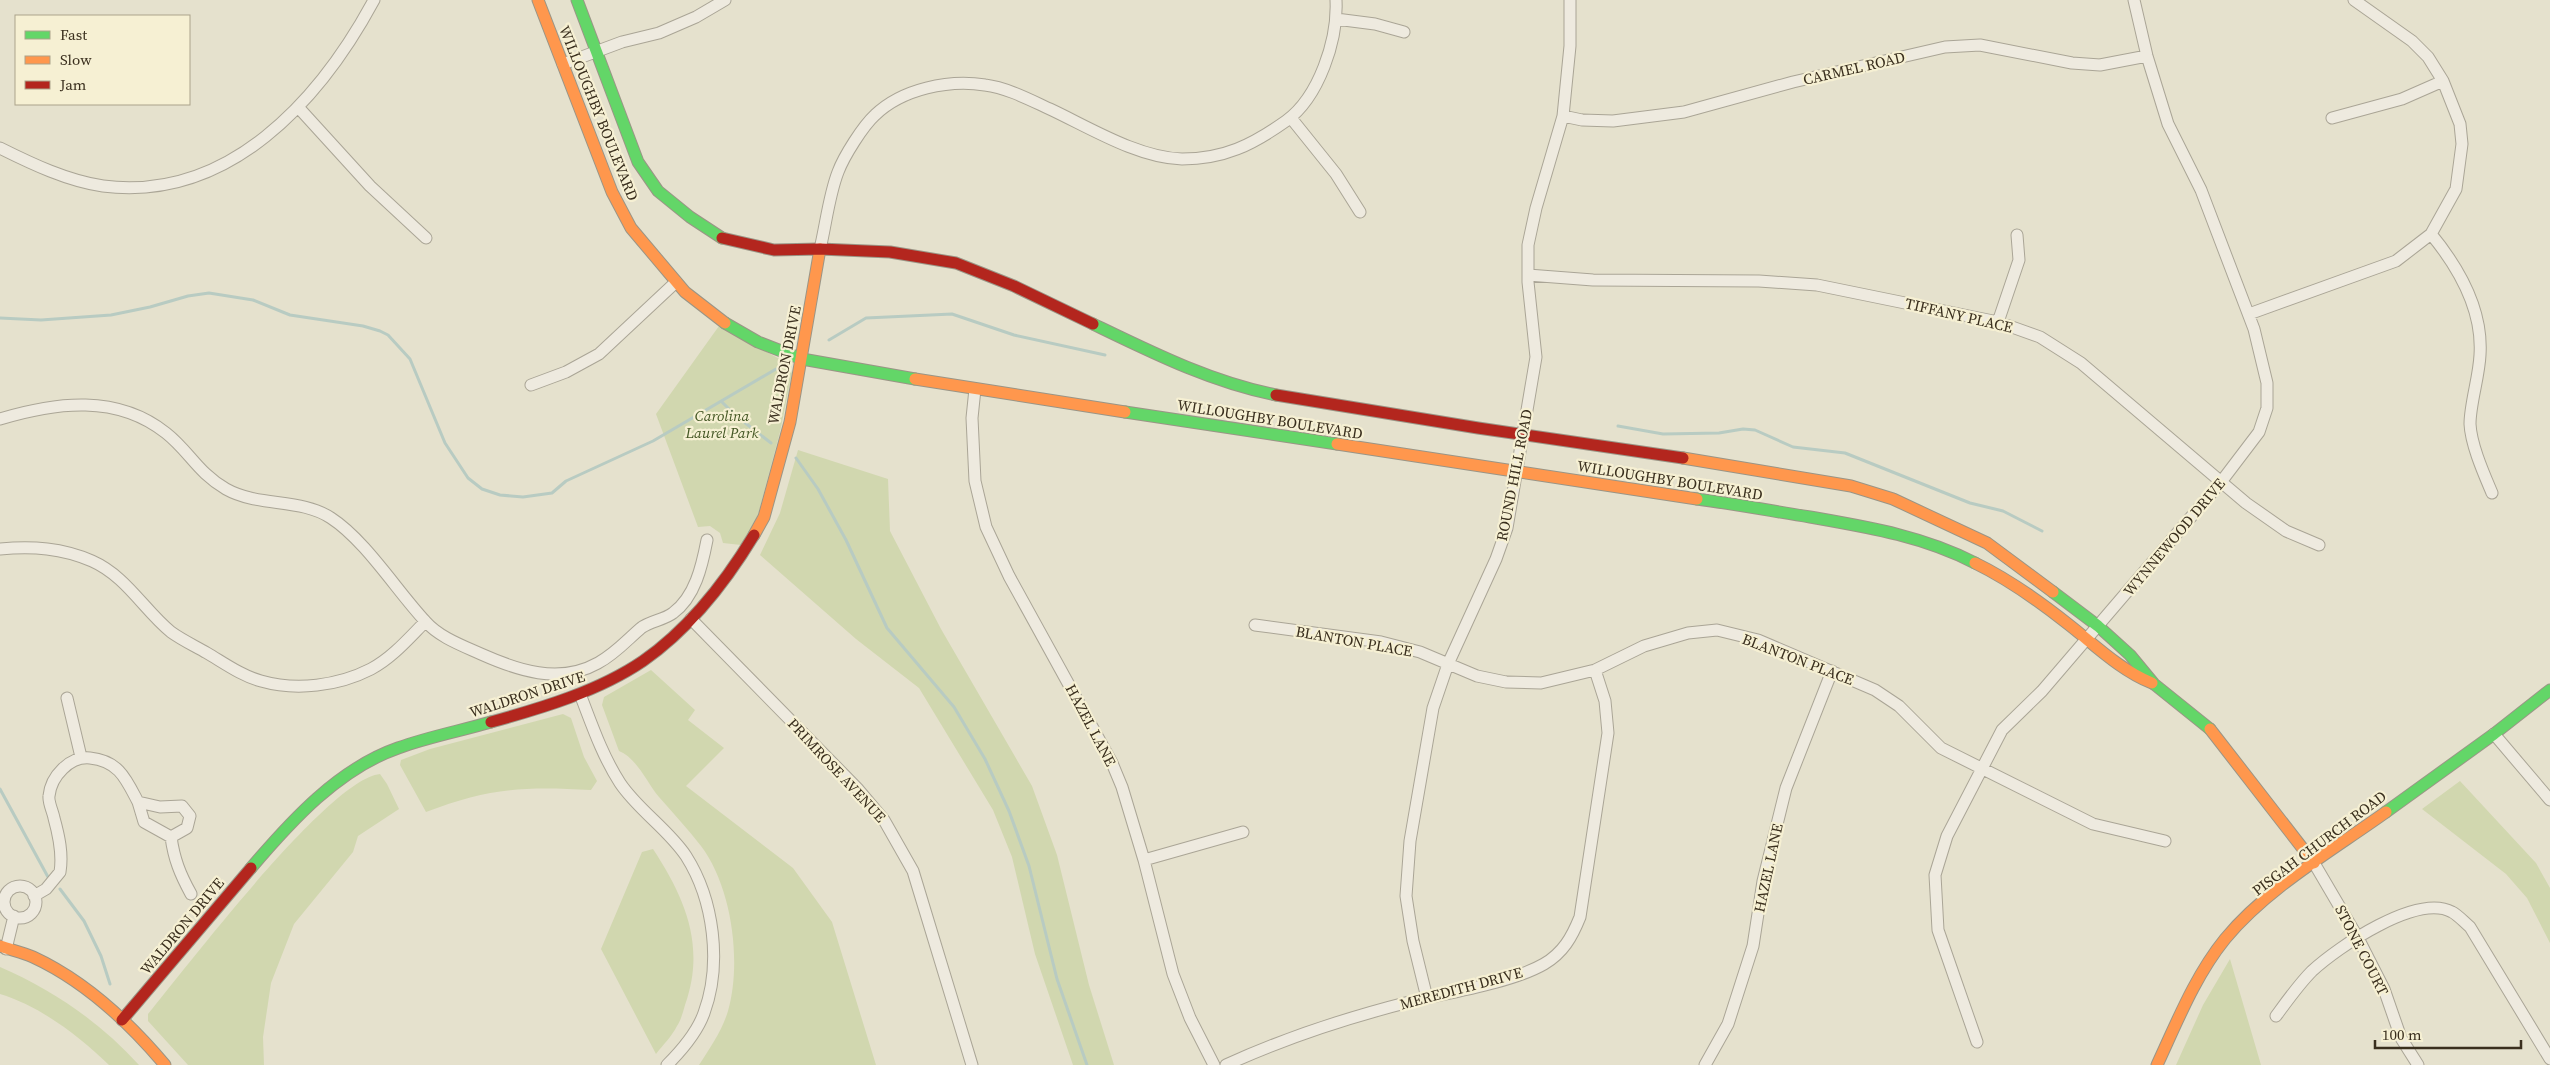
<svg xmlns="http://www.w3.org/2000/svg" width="2550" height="1065" font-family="'Source Serif 4',serif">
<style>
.green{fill:#d1d7af}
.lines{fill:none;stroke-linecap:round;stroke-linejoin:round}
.stream{stroke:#b8cbc2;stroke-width:3}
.street-casing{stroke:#aaa596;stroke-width:13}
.fast-casing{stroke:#9a9586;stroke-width:13}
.slow-casing{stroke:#9a9586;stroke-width:13}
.jam-casing{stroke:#9a9586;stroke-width:13}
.street{stroke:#eeeadf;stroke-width:11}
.fast{stroke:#63d668;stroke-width:11}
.slow{stroke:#ff974d;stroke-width:11}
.jam{stroke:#b3261e;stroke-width:11}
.labels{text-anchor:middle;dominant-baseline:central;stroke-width:4.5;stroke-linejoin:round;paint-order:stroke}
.street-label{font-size:15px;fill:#3a2f1e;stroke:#f6f0d3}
.park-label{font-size:15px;font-style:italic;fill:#445724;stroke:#f6f0d3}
</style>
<rect width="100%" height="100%" fill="#e5e1cd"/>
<!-- green -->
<path class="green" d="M719,326L787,363L792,373L780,432L758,515L741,545L723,543L720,533L710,526L698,527L656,414Z
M798,450L888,479L890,531L941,629L1032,786L1057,855L1089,985L1114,1065H1073L1035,954L1012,857L993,810L919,688L856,639L760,555L780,513Z
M651,670L695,710L688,720L724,748L686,786L793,868L832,922L876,1065H699C710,1048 722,1031 728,1011C742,962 732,887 701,846C688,829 673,813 659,797C647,783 637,758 619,751L602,705L604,697Z
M563,714L571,718L584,757L597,781L591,790C525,786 488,788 426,812L400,765L401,760L430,749Z
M380,774L387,784L399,809L358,836L353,852L294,924L271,983L263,1037L264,1065H188L148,1021V1014C186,968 329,779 380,774Z
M2460,781L2536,863L2550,888V943L2527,898L2506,874L2422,809Z
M653,849C685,898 706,946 685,1005C683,1012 681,1020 677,1026C672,1036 663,1045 656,1054L601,949L642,852Z
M2230,959L2261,1065H2176L2203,1005Z
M0,967C53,990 100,1022 139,1065H109C79,1036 40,1006 0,994Z"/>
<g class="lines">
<!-- stream -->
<path class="stream" d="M0,318L41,320L111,315L150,307L188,296L209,293L253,300L290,315L363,326L380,331L388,335L410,359L445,443L468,478L482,489L500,495L523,497L552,493L566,481L653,441L776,369
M829,340L866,318L952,314L1014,335L1105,355
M721,401L735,415L771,443
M1618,426L1663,434L1719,433L1743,429L1755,430L1793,447L1845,453L1970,503L2003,511L2042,531
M796,458L818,489L846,540L887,628L954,707L985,759L1009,811L1029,866L1057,979L1087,1065
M0,789L48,877
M60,889L84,921L101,956L110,984"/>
<defs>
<path id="street" d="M1336,19L1375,24L1404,32
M563,64L622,42L659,33L696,17L725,0
M298,107L370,186L426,238
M1563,116L1582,120L1613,121L1684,112L1793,82L1945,47L1980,45L2072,63L2100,65L2147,56
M1291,118L1336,174L1360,212
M2332,118L2402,99L2443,81
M0,148C32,164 68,181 103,186C229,202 320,100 374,0
M2431,234C2459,268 2483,310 2480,355C2479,377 2470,404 2470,424C2471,445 2484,474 2492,493
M820,249C826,224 829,195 838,172C844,156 863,126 875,115C902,89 949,79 985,85C1008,88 1030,100 1052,110C1090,128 1139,158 1182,159C1224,159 1252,145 1286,121C1319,97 1338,40 1336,0
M1528,275L1593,280L1759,281L1817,285L1998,322L2040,337L2081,363L2246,503L2286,531L2319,545
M2249,314L2396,261L2431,234L2456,189L2462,144L2460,124L2443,81L2428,57L2412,41L2354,0
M1998,322L2019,260L2017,235
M531,385L566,372L599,354L676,282
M975,389L972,418L975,481L986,527L1009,576L1112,763L1122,787L1144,860L1173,974L1190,1018L1214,1065
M0,419C56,402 117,394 166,433C189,451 198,473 226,489C258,507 301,498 331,518C365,540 397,591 425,621C439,637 461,645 481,654C517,670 559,685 598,663C615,654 627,640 641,628C650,621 664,620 673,613C695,597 702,566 707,540
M0,549C33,546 62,548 92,561C126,576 144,610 171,632C182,640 195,646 207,653C224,663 242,676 261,681C296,691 338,686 371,669C392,658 409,638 425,622
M691,619L857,788L884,820L913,871L972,1065
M1255,625L1381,642L1420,652L1477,676L1506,682L1541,683L1595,670L1644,646L1688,633L1717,630L1758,640L1875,690L1899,706L1941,748L2093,824L2165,841
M580,694C592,725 602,755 620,783C638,810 668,829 686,856C714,900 722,964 704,1013C697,1033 682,1050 667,1065
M67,698L81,757
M2494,734L2550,800
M138,802L144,822L171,837
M171,837C174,859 180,874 191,894
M1144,860L1243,832
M2314,863L2358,938L2384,989L2401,1038L2418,1065
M4 902a16 16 0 1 1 32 0a16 16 0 1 1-32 0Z
M34,896L46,889L60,872C63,854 59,836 54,818C53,812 48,802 49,796C51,776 70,756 90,758C119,761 126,779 138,802L160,807L182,806L190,816L187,828L171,837
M6,949L14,916
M1427,998L1413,941L1406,896L1410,841L1433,708L1448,664L1496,559L1507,528L1536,357L1528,282V245L1536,208L1563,116L1570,46V0
M2276,1016C2287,1001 2299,984 2312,971C2338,947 2417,893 2452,912C2458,915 2464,922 2470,927L2550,1059
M1977,1042L1938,930L1935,875L1947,836L2002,730L2042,691L2221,482L2259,432L2267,408V383L2254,329L2201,190L2168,124L2147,56L2134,0
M1226,1065C1285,1038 1346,1018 1409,1002C1447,993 1511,983 1544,964C1563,953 1572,937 1580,917L1608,733L1605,701L1595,670
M1705,1065L1728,1024L1753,946L1763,881L1786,788L1832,671"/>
<path id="fast" d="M577,0L638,162L658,191L690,217L722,238
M725,323L758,342L802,359L915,379
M1093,324C1153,353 1211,382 1276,395
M1125,412L1337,444
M1697,499C1735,504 1772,511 1810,517C1867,527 1923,536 1975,563
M2053,592L2098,626L2130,655L2154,684L2210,729
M2386,812L2494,734L2550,690
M251,868C291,821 338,769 398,748C428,737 460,731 491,722"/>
<path id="slow" d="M538,0L612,192L631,228L685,292L725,323
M915,379L1125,412
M1337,444L1697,499
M1683,458L1851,486L1893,499L1987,543L2053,592
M754,535L764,517L790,422L820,249
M1975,563C2008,579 2039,601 2068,624C2095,645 2120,670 2152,683
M2210,729L2314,863
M0,946C11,950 22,952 33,957C85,981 128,1021 165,1065
M2157,1065C2177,1022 2195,976 2225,939C2267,888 2333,850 2386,812"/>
<path id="jam" d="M722,238L774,250L820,249L890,252L956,263L1014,286L1093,324
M1276,395L1478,428L1683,458
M491,722C542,708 599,691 643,661C689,629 725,583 754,535
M122,1020L251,868"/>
</defs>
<!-- street casing -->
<use href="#street" class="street-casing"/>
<!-- fast casing -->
<use href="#fast" class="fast-casing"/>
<!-- slow casing -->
<use href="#slow" class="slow-casing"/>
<!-- jam casing -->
<use href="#jam" class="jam-casing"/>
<!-- street -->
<use href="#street" class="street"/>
<!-- fast -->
<use href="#fast" class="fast"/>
<!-- slow -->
<use href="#slow" class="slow"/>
<!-- jam -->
<use href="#jam" class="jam"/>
</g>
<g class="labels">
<!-- street labels -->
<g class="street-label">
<text transform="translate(1854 68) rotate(-13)">CARMEL ROAD</text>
<text transform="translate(599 113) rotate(68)">WILLOUGHBY BOULEVARD</text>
<text transform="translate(1959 315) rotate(13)">TIFFANY PLACE</text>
<text transform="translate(784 365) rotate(-79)">WALDRON DRIVE</text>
<text transform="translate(1270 419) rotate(9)">WILLOUGHBY BOULEVARD</text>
<text transform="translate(1514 475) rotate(-79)">ROUND HILL ROAD</text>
<text transform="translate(1670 480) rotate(9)">WILLOUGHBY BOULEVARD</text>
<text transform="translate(2174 537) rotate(-50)">WYNNEWOOD DRIVE</text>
<text transform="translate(1354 641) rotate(10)">BLANTON PLACE</text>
<text transform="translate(1798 659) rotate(21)">BLANTON PLACE</text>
<text transform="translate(527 694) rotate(-18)">WALDRON DRIVE</text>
<text transform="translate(1091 725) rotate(62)">HAZEL LANE</text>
<text transform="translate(837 770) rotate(47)">PRIMROSE AVENUE</text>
<text transform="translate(2319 843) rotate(-37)">PISGAH CHURCH ROAD</text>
<text transform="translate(1768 868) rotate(-78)">HAZEL LANE</text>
<text transform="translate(182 926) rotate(-50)">WALDRON DRIVE</text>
<text transform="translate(2362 950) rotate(63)">STONE COURT</text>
<text transform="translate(1461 988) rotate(-15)">MEREDITH DRIVE</text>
</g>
<!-- park labels -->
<g class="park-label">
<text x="722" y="415">Carolina<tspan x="722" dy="17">Laurel Park</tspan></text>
</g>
</g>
<!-- legend -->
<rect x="15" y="15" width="175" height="90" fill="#f6f0d3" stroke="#aba38b"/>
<rect x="25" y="31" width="25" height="8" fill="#63d668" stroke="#aba38b"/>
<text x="60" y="40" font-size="15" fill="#3a2f1e">Fast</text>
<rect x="25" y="56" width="25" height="8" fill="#ff974d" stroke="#aba38b"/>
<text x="60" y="65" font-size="15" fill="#3a2f1e">Slow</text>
<rect x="25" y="81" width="25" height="8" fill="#b3261e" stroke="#aba38b"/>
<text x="60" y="90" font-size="15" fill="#3a2f1e">Jam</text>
<!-- scale -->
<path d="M2375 1040v8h146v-8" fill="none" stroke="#3a2f1e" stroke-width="2.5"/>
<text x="2382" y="1040" font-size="15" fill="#3a2f1e" stroke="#f6f0d3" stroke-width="4" paint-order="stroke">100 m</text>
</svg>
